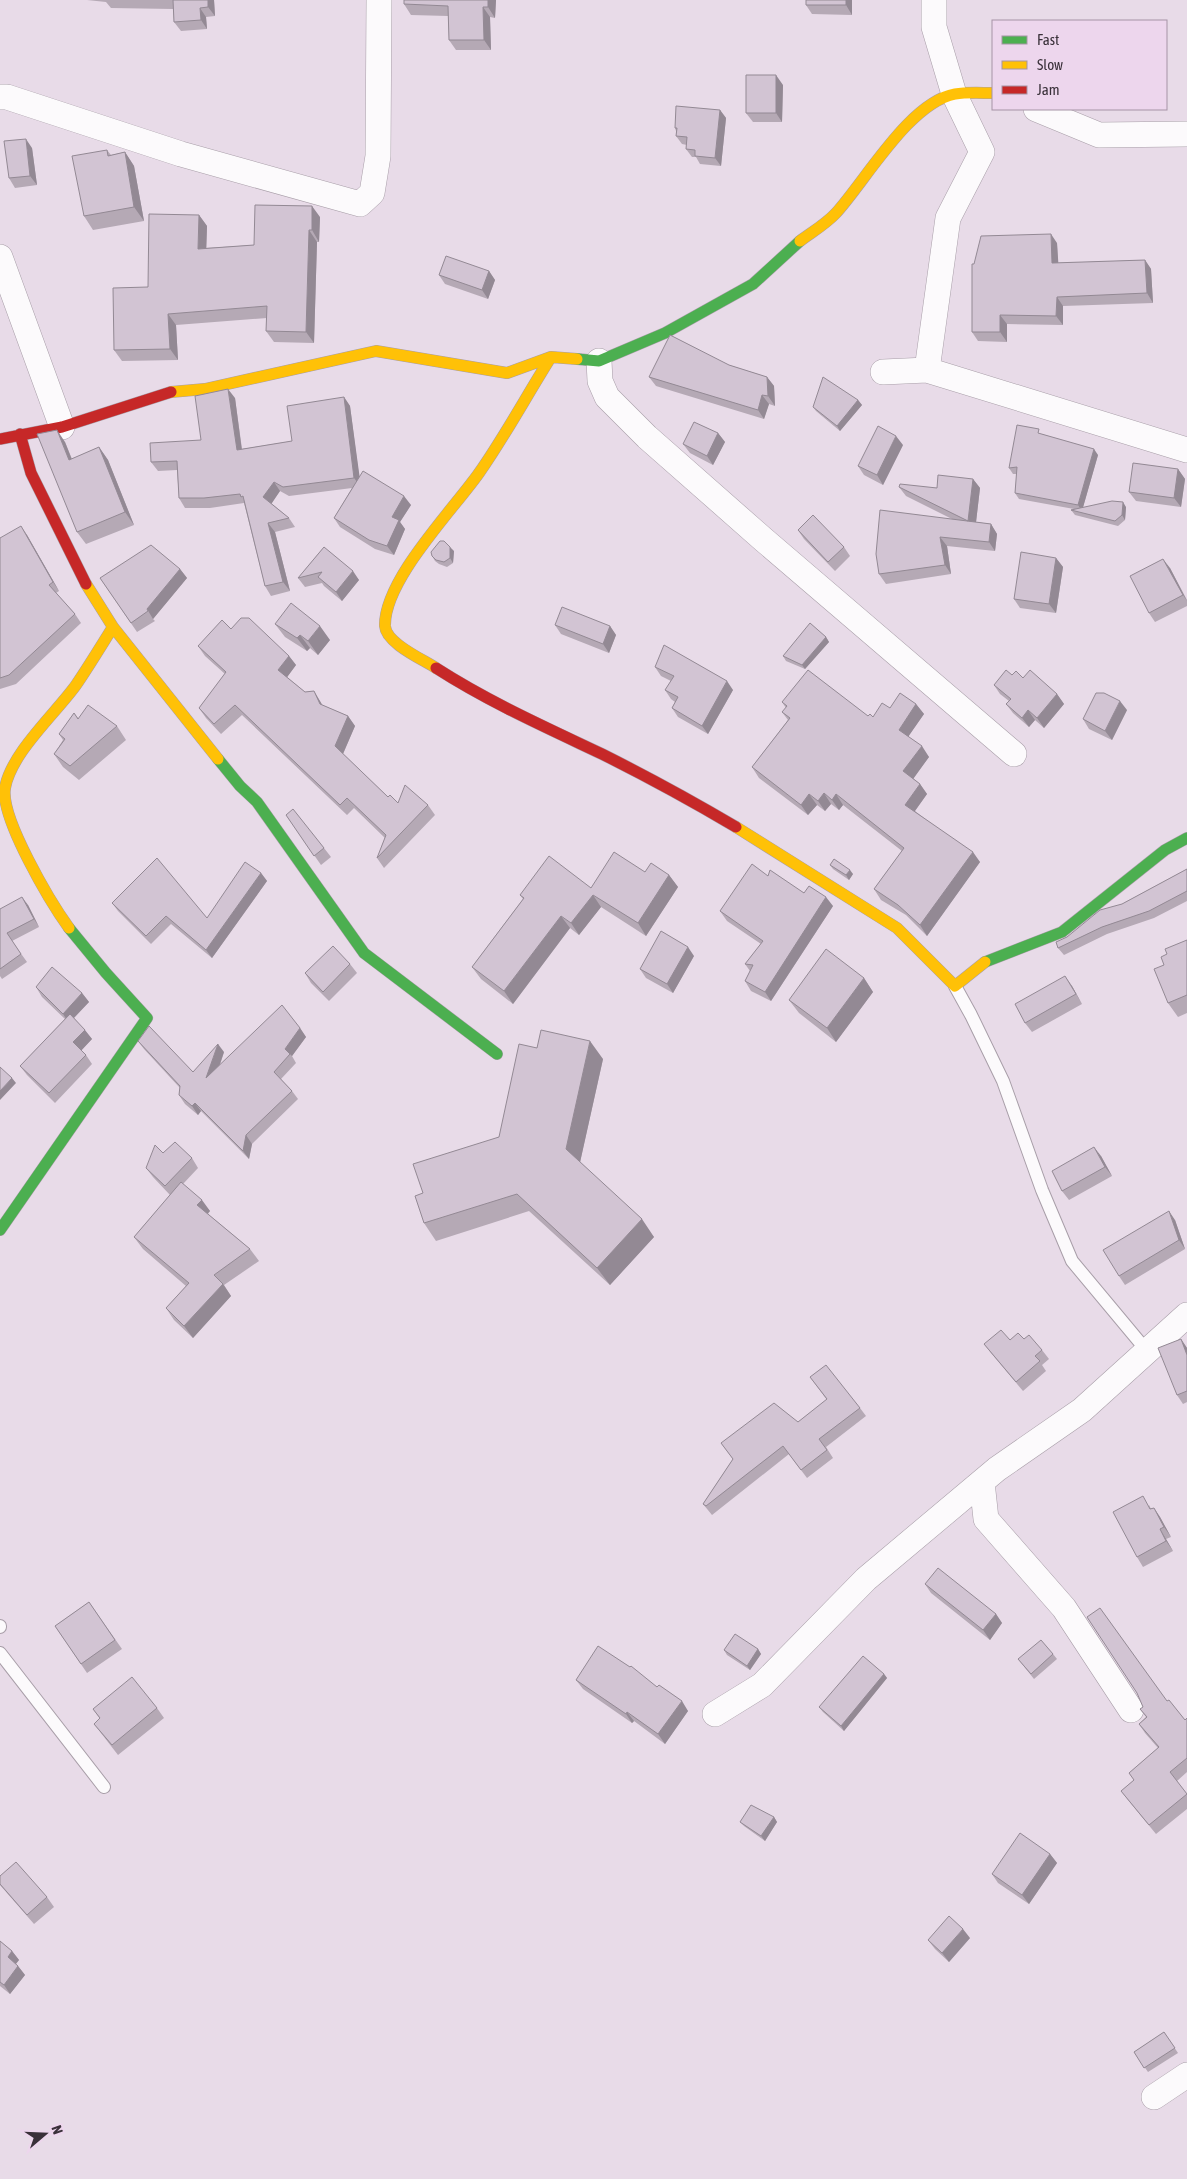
<svg xmlns="http://www.w3.org/2000/svg" width="1187" height="2179" font-family="'Asap Condensed',sans-serif">
<style>
.lines{fill:none;stroke-linecap:round;stroke-linejoin:round}
.lane-casing{stroke:#a89ea8;stroke-width:14}
.street-casing{stroke:#a89ea8;stroke-width:26}
.fast-casing{stroke:#a89ea8;stroke-width:12}
.slow-casing{stroke:#a89ea8;stroke-width:12}
.jam-casing{stroke:#a89ea8;stroke-width:12}
.lane{stroke:#fcfafc;stroke-width:12}
.street{stroke:#fcfafc;stroke-width:25}
.fast{stroke:#4caf50;stroke-width:11}
.slow{stroke:#ffc107;stroke-width:11}
.jam{stroke:#c62828;stroke-width:11}
.wall{fill:#b5a9b5}
.shaded-wall{fill:#938994}
.building{fill:#d2c4d3;stroke:#938994}
</style>
<rect width="100%" height="100%" fill="#e8dbe8"/>
<g class="lines">
<defs>
<path id="lane" d="M955,986L971,1015L1003,1081L1042,1190L1072,1261L1147,1351
M0,1626V1627
M0,1653L104,1787"/>
<path id="street" d="M0,97H7L181,154L360,204L372,193L378,156L379,0
M1036,109L1099,135L1187,134
M0,257L62,427
M599,361L600,381L607,397L647,437L764,540L1014,754
M927,370L1187,450
M883,372L927,370L948,218L982,152L954,94L934,27V0
M982,1482L986,1519L1064,1608L1131,1710
M715,1714L762,1685L866,1579L997,1469L1082,1410L1187,1315
M1154,2097L1187,2075"/>
<path id="fast" d="M577,359L599,361L665,333L753,284L800,241
M218,759L240,786L257,802L364,953L497,1054
M985,962L1062,932L1165,850L1187,838
M0,1230L147,1018L106,973L69,928"/>
<path id="slow" d="M800,241C812,232 826,224 836,213C866,180 910,102 955,94C967,92 981,93 993,93
M171,392L205,389L376,351L507,373L551,357L577,359
M86,584L113,627L218,759
M436,668C422,659 386,643 385,626C384,580 453,510 479,473C505,436 527,395 551,357
M736,827L897,928L955,986L985,962
M69,928C51,903 0,818 5,788C11,753 56,713 76,685C89,666 101,646 113,627"/>
<path id="jam" d="M20,434L31,473L86,584
M0,439L62,427L171,392
M436,668C489,702 545,727 602,754C648,777 692,801 736,827"/>
</defs>
<!-- lane casing -->
<use href="#lane" class="lane-casing"/>
<!-- street casing -->
<use href="#street" class="street-casing"/>
<!-- fast casing -->
<use href="#fast" class="fast-casing"/>
<!-- slow casing -->
<use href="#slow" class="slow-casing"/>
<!-- jam casing -->
<use href="#jam" class="jam-casing"/>
<!-- lane -->
<use href="#lane" class="lane"/>
<!-- street -->
<use href="#street" class="street"/>
<!-- fast -->
<use href="#fast" class="fast"/>
<!-- slow -->
<use href="#slow" class="slow"/>
<!-- jam -->
<use href="#jam" class="jam"/>
</g>
<!-- wall -->
<path class="wall" d="M87,0H214L215,16L206,17L207,29L181,31L174,22L173,9L111,8L106,2Z
M404,0H496L495,18L490,17L491,50H456L449,40L448,16L411,15L404,4Z
M806,0H852V15L812,14L806,5Z
M783,85L782,122H753L746,113Z
M720,110L726,118L721,166L700,164L696,157H692L686,149L687,145L682,144L676,136V131L675,128Z
M32,148L37,185L15,188L9,178Z
M107,150L111,155L125,152L134,166L144,221L93,230L84,216Z
M199,215L207,226L206,248L254,245L320,217L319,242H317L314,343L274,342L266,331L267,318L176,325L178,360L122,361L114,350L148,287Z
M1057,243L1058,263L1145,260L1151,269L1153,303L1063,306V325L1007,324V342L978,341L972,332L974,264Z
M489,271L495,280L488,299L445,284L439,275Z
M729,365L767,377L774,386L775,406L769,404L764,419L656,386L649,377Z
M344,397L350,406L359,476L411,505L400,522L405,529L394,555L375,549L340,527L334,518L352,488L289,496L280,491L271,503L289,518L295,527L275,532L290,591L271,596L265,586L244,503L210,508H185L179,498L177,470L158,471L151,462L201,440L235,398L242,449L292,441Z
M858,400L862,405L840,431L816,411L813,407Z
M718,433L725,442L713,465L690,453L683,444Z
M1042,434L1098,455L1083,507H1126L1125,520L1118,526L1075,515L1071,510L1074,509L1019,499L1015,493L1017,474H1013L1009,468Z
M65,442L72,459L99,447L108,460L134,525L86,544L77,532Z
M903,445L883,485L864,475L858,466Z
M1178,469L1185,479L1181,507L1136,501L1129,492Z
M973,479L980,488L976,522L991,524L997,534L995,551L947,546L951,574L886,584L879,574L952,519L906,496L899,487L937,488Z
M798,530L844,547L850,556L835,571L804,539Z
M27,535L59,591L56,593L75,614L81,623L16,684L0,689V538Z
M324,547L359,580L342,601L324,586L322,583L305,587L298,578Z
M454,551L453,563L447,567L439,564L435,561L432,556Z
M1056,558L1063,567L1056,613L1020,608L1014,599Z
M1170,568L1187,600V606L1155,622L1149,613Z
M180,569L187,578L153,619L155,621L137,632L100,578Z
M275,624L330,640L318,655L310,648L307,651L285,637Z
M555,625L610,626L616,635L609,653L561,634Z
M231,629L289,656L296,665L287,677L305,692L314,691L322,705L348,716L355,726L343,754L388,797L398,803L428,805L435,815L384,868L377,858L385,838L354,808L347,815L242,715L221,734L206,718L199,708L225,674L205,656L198,646Z
M826,637L829,642L805,669L786,661L783,656Z
M655,667L733,690L708,734L678,717L672,708L675,702L671,699L665,690L671,681L661,676Z
M1012,675L1023,678L1057,694L1064,704L1044,728L1035,720L1029,727L1013,713L1006,704L1009,701L1000,694L994,685Z
M782,702L873,717L890,708L916,704L924,714L908,736L929,757L913,778L920,784L927,794L915,811L980,862L927,936L906,915L881,900L874,889L902,851L843,805L839,810L831,804L825,811L817,805L808,815L759,778L752,767L788,720L782,712L786,708Z
M1127,710L1112,740L1089,729L1083,719Z
M74,713L78,718L117,726L126,740L79,780L63,767L54,754L63,740L59,734Z
M286,815L324,848L331,857L321,865Z
M830,865L853,874L849,880L833,869Z
M1187,869V901L1154,918L1107,934L1064,955L1058,948L1067,937L1122,904Z
M645,872L669,875L678,887L646,936L601,907L579,935L570,928L513,1004L481,979L472,967L523,899L520,895L591,888Z
M261,873L267,881L212,958L171,924L151,944L118,911L112,903L207,918Z
M768,876L833,906L771,1001L751,991L745,981L750,971L745,964L761,944L727,921L720,911Z
M28,905L39,927L12,941L27,962L2,979L0,976V909Z
M1187,940V1013L1178,1017L1168,1003L1164,965L1167,954Z
M694,956L673,993L646,978L640,969Z
M350,964L357,973L329,1001L311,983L305,973Z
M864,978L873,992L836,1042L799,1013L789,1000Z
M1072,986L1082,1004L1032,1032L1025,1023Z
M36,987L82,993L89,1002L74,1018L92,1039L81,1050L86,1055L92,1064L55,1103L27,1075L20,1066L65,1019L42,997Z
M300,1028L306,1037L292,1056L296,1063L281,1079L292,1091L298,1099L252,1144L249,1159L201,1111L198,1115L185,1104L179,1095L180,1088L144,1049L138,1041L193,1072L224,1052L220,1065Z
M537,1048L603,1059L580,1162L654,1237L610,1285L529,1211L436,1241L424,1223L423,1193L499,1137Z
M163,1153L192,1158L198,1168L183,1184L210,1211L208,1214L250,1249L259,1261L224,1285L231,1296L193,1338L174,1320L166,1308L186,1286L143,1249L134,1237L170,1195L153,1177L146,1168Z
M1101,1156L1112,1176L1069,1200L1062,1191Z
M1175,1220L1185,1249L1125,1285L1119,1276Z
M1024,1339L1042,1350L1049,1359L1042,1365L1046,1371L1023,1391L991,1353L984,1344L1010,1340Z
M1181,1339L1187,1348V1402L1183,1404L1177,1395Z
M810,1377L860,1408L866,1416L826,1447L833,1458L807,1478L789,1454L712,1515L703,1504L733,1459L721,1443L798,1422L827,1400Z
M1149,1505L1151,1509L1154,1508L1160,1517L1171,1537L1166,1539L1173,1551L1143,1567L1137,1557Z
M925,1584L996,1614L1002,1623L990,1640L931,1593Z
M89,1602L122,1649L87,1673L55,1626Z
M758,1649L761,1654L750,1670L727,1655L724,1650Z
M1053,1654L1057,1659L1034,1679L1018,1659Z
M884,1674L887,1678L844,1731L823,1712L819,1707Z
M576,1680L657,1687L688,1711L665,1744L634,1721L632,1723L583,1689Z
M1167,1701L1185,1720L1187,1718V1772L1177,1781L1187,1794V1809L1156,1834L1128,1800L1121,1791L1134,1780L1129,1773L1158,1748L1145,1733L1139,1724L1146,1717L1140,1709Z
M157,1708L164,1718L118,1755L94,1724L100,1719L93,1709Z
M774,1817L777,1822L765,1841L744,1826L740,1822Z
M1050,1854L1057,1863L1029,1904L998,1883L992,1874Z
M0,1876L47,1897L54,1907L34,1924L0,1885Z
M970,1938L949,1962L935,1949L928,1940Z
M0,1941L12,1951L19,1960L16,1964L18,1966L25,1975L10,1994L0,1986Z
M1164,2032L1178,2053L1148,2072L1134,2052Z"/>
<!-- shaded-wall -->
<path class="shaded-wall" d="M208,0H214L215,16L208,7Z
M488,0H496L495,18L488,7Z
M846,0H852V15L846,5Z
M483,7L490,17L491,50L484,40Z
M200,8L206,17L207,29L201,20Z
M776,75L783,85L782,122L776,113Z
M720,110L726,118L721,166L715,158Z
M26,139L32,148L37,185L30,176Z
M125,152L134,166L144,221L134,207Z
M312,206L320,217L319,242L312,230Z
M199,215L207,226L206,260L198,249Z
M309,230L317,242L314,343L306,332Z
M1051,234L1057,243L1059,273L1052,263Z
M1145,260L1151,269L1153,303L1147,293Z
M489,271L495,280L488,299L482,290Z
M1057,297L1063,306V325L1056,316Z
M168,314L176,325L178,360L170,349Z
M1000,315L1007,324V342L1000,332Z
M767,377L774,386L775,406L768,396Z
M228,389L235,398L243,459L237,450Z
M762,395L769,404L764,419L758,410Z
M344,397L350,406L361,487L354,478Z
M858,400L862,405L840,431L837,426Z
M57,430L65,442L77,473L69,460Z
M718,433L725,442L713,465L707,456Z
M896,436L903,445L883,485L877,475Z
M99,447L108,460L134,525L125,512Z
M1094,449L1098,455L1082,511L1078,505Z
M1178,469L1185,479L1181,507L1174,498Z
M973,479L980,488L975,531L968,521Z
M274,482L280,491L270,506L263,497Z
M404,496L411,505L400,522L405,529L394,555L387,546L392,517Z
M1123,502L1126,507L1125,520L1122,515Z
M268,523L275,532L290,591L283,582Z
M991,524L997,534L995,551L989,542Z
M21,526L27,535L59,591L53,582Z
M940,537L947,546L951,574L945,565Z
M450,547L454,551L453,563L450,558Z
M1056,558L1063,567L1056,613L1049,604Z
M1163,559L1170,568L1187,601L1183,595Z
M180,569L187,578L153,619L147,609Z
M353,571L359,580L342,601L336,592Z
M320,626L330,640L318,655L308,641Z
M610,626L616,635L609,653L603,644Z
M300,635L310,648L307,651L297,638Z
M826,637L829,642L805,669L802,665Z
M289,656L296,665L285,680L278,670Z
M727,681L733,690L708,734L702,726Z
M314,691L320,701L327,713L320,704Z
M1057,694L1064,704L1044,728L1037,718Z
M1120,701L1127,710L1112,740L1105,731Z
M916,704L924,714L906,740L899,730Z
M1028,710L1035,720L1029,727L1022,718Z
M348,716L355,726L342,756L335,746Z
M922,746L929,757L911,782L903,771Z
M920,784L927,794L912,815L905,805Z
M824,793L831,804L825,811L818,801Z
M809,794L817,805L808,815L801,805Z
M836,794L843,805L839,810L832,800Z
M973,852L980,862L927,936L920,925Z
M850,870L853,874L849,880L846,875Z
M261,873L267,881L212,958L206,950Z
M669,875L678,887L646,936L638,923Z
M593,895L601,907L579,935L571,923Z
M22,897L28,905L39,927L34,919Z
M826,897L833,906L771,1001L765,992Z
M561,916L570,928L513,1004L504,991Z
M688,947L694,956L673,993L667,984Z
M1065,976L1072,986L1082,1004L1076,994Z
M864,978L873,992L836,1042L827,1028Z
M82,993L89,1002L69,1023L63,1014Z
M300,1028L306,1037L292,1056L285,1049Z
M85,1030L92,1039L80,1052L73,1042Z
M590,1041L603,1059L579,1167L566,1149Z
M218,1044L224,1052L212,1087L206,1078Z
M12,1078L16,1083L0,1100V1091Z
M195,1103L201,1111L198,1115L192,1106Z
M246,1135L252,1144L249,1159L243,1151Z
M1094,1147L1101,1156L1112,1176L1105,1167Z
M202,1200L210,1211L205,1216L197,1205Z
M1169,1211L1175,1220L1185,1249L1179,1240Z
M642,1219L654,1237L610,1285L597,1268Z
M223,1284L231,1296L193,1338L184,1326Z
M1181,1339L1187,1348V1355Z
M1154,1508L1160,1517L1171,1537L1164,1527Z
M1160,1529L1166,1539L1173,1551L1166,1541Z
M996,1614L1002,1623L990,1640L983,1630Z
M758,1649L761,1654L750,1670L747,1666Z
M884,1674L887,1678L844,1731L841,1726Z
M682,1701L688,1711L665,1744L658,1734Z
M627,1712L634,1721L632,1723L626,1714Z
M774,1817L777,1822L765,1841L761,1836Z
M1050,1854L1057,1863L1029,1904L1022,1895Z
M963,1929L970,1938L949,1962L942,1953Z
M12,1951L19,1960L14,1966L8,1957Z
M18,1966L25,1975L10,1994L4,1985Z"/>
<!-- building -->
<path class="building" d="M173,0H208V7L200,8L201,20L174,22Z
M404,0H488V7H483L484,40H449L448,6L404,4Z
M806,0H846V5H806Z
M746,75H776V113H746Z
M676,106L720,110L715,158L695,156V150L686,149L687,137L676,136L677,128H675Z
M26,139L30,176L9,178L4,141Z
M107,150L108,156L125,152L134,207L84,216L72,156Z
M255,205L312,206V230H309L306,332L266,331L267,306L168,314L170,349L114,350L113,288L148,287L149,214L199,215L198,249L254,245Z
M1051,234L1052,263L1145,260L1147,293L1057,297L1056,316L1000,315V332H972V264H974L981,236Z
M446,256L489,271L482,290L439,275Z
M670,335L729,365L767,377L768,396L762,395L758,410L649,377Z
M823,377L858,400L837,426L813,407Z
M228,389L237,450L292,441L287,406L344,397L354,478L283,487L274,482L263,497L289,518L268,523L283,582L265,586L243,496L241,497L240,494L204,498H179L177,461L151,462L150,443L201,440L195,396Z
M694,422L718,433L707,456L683,444Z
M1017,425L1039,429L1038,433L1094,449L1078,505L1015,493L1017,467L1009,468Z
M878,426L896,436L877,475L858,466Z
M57,430L69,460L99,447L125,512L77,532L37,434Z
M1133,463L1178,469L1174,498L1129,492Z
M363,471L404,496L392,517L399,520L387,546L369,540L334,518Z
M938,475L973,479L968,521L899,487L900,484L937,488Z
M1112,501L1123,502L1122,515L1115,521L1071,510Z
M880,510L991,524L989,542L940,537L945,565L879,574L876,554Z
M813,515L844,547L828,562L798,530Z
M21,526L53,582L49,585L75,614L9,675L0,678V538Z
M440,541H444L450,547V558L444,562L436,560L432,556L431,552Z
M151,545L180,569L147,609L148,611L131,623L100,578Z
M324,547L353,571L336,592L318,577L322,572L298,578Z
M1021,552L1056,558L1049,604L1014,599Z
M1163,559L1183,595L1149,613L1130,576Z
M291,603L320,626L308,641L300,635L297,638L275,624Z
M562,607L610,626L603,644L555,625Z
M241,618H249L289,656L278,670L305,692L314,691L320,704L348,716L335,746L388,797L390,795L398,803L405,785L428,805L377,858L386,835L347,798L340,805L235,705L214,724L199,708L226,672L198,646L222,620L231,629Z
M810,623L826,637L802,665L783,656Z
M664,645L727,681L702,726L672,708L678,697L665,690L674,676L655,667Z
M808,670L868,716L870,714L873,717L882,703L890,708L900,693L916,704L899,730L922,746L903,771L920,784L905,805L973,852L920,925L898,905L874,889L904,848L836,794L832,800L824,793L818,801L809,794L801,805L752,767L790,718L782,712L787,706L782,702Z
M1006,670L1012,675L1016,671L1023,678L1030,670L1057,694L1037,718L1028,710L1022,718L1006,704L1011,699L994,685Z
M1096,693H1104L1120,701L1105,731L1083,719Z
M88,705L117,726L70,766L54,754L65,739L59,734L74,713L78,719Z
M293,809L324,848L314,856L286,815Z
M614,852L645,872L651,863L669,875L638,923L593,895L571,923L561,916L504,991L472,967L524,898L520,895L549,856L591,888Z
M157,858L207,918L245,862L261,873L206,950L166,916L146,936L112,903Z
M834,859L850,870L846,875L830,865Z
M752,864L768,876L770,870L804,893L809,886L826,897L765,992L745,981L753,965L745,964L763,941L720,911Z
M1187,869V891L1149,911L1102,927L1058,948L1056,942L1067,937L1100,910L1122,904Z
M22,897L34,919L7,933L21,954L0,969V909Z
M661,931L688,947L667,984L640,969Z
M1187,940V995L1168,1003L1154,969L1164,965L1161,957L1167,954L1165,949Z
M333,946L350,964L323,992L305,973Z
M826,949L864,978L827,1028L789,1000Z
M52,967L82,993L63,1014L36,987Z
M1065,976L1076,994L1025,1023L1015,1004Z
M282,1005L300,1028L285,1049L290,1054L274,1072L292,1091L246,1135L243,1151L195,1103L192,1106L179,1095L180,1086L138,1041L149,1026L193,1072L218,1044L206,1078Z
M70,1014L85,1030L73,1042L86,1055L49,1093L20,1066Z
M541,1030L590,1041L566,1149L642,1219L597,1268L517,1194L424,1223L415,1196L423,1193L413,1164L499,1137L519,1044L537,1048Z
M0,1067L12,1078L0,1091Z
M175,1142L192,1158L165,1186L146,1168L155,1145L163,1153Z
M1094,1147L1105,1167L1062,1191L1052,1171Z
M181,1182L202,1200L197,1205L250,1249L214,1275L223,1284L184,1326L166,1308L189,1283L134,1237Z
M1169,1211L1179,1240L1119,1276L1103,1250Z
M1001,1330L1010,1340L1018,1333L1024,1339L1029,1335L1042,1350L1035,1356L1040,1361L1016,1382L984,1344Z
M1181,1339L1187,1355V1391L1177,1395L1158,1348Z
M826,1365L860,1408L819,1439L827,1450L801,1470L783,1446L706,1506L703,1504L733,1459L721,1443L774,1403L798,1422L827,1399L810,1377Z
M1143,1496L1150,1509L1154,1508L1164,1527L1160,1529L1166,1541L1137,1557L1113,1512Z
M938,1568L996,1614L983,1630L925,1584Z
M89,1602L115,1640L81,1664L55,1626Z
M1100,1608L1167,1701L1169,1700L1185,1720L1187,1718V1758L1170,1772L1187,1794L1149,1825L1121,1791L1134,1780L1129,1773L1159,1747L1139,1724L1147,1717L1140,1709L1143,1707L1137,1693L1087,1617Z
M735,1634L758,1649L747,1666L724,1650Z
M1041,1640L1053,1654L1031,1674L1018,1659Z
M598,1646L630,1667L631,1666L657,1687L659,1685L682,1701L658,1734L627,1712L626,1714L576,1680Z
M863,1656L884,1674L841,1726L819,1707Z
M132,1677L157,1708L112,1745L94,1724L100,1718L93,1709Z
M751,1805L774,1817L761,1836L740,1822Z
M1020,1833L1050,1854L1022,1895L992,1874Z
M16,1862L47,1897L27,1915L0,1884V1876Z
M949,1916L963,1929L942,1953L928,1940Z
M0,1941L12,1951L8,1957L18,1966L4,1985L0,1982Z
M1164,2032L1175,2048L1144,2068L1134,2052Z"/>
<!-- legend -->
<rect x="992" y="20" width="175" height="90" fill="#edd6ed" stroke="#a594a5"/>
<rect x="1002" y="36" width="25" height="8" fill="#4caf50" stroke="#a594a5"/>
<text x="1037" y="45" font-size="15" fill="#393039">Fast</text>
<rect x="1002" y="61" width="25" height="8" fill="#ffc107" stroke="#a594a5"/>
<text x="1037" y="70" font-size="15" fill="#393039">Slow</text>
<rect x="1002" y="86" width="25" height="8" fill="#c62828" stroke="#a594a5"/>
<text x="1037" y="95" font-size="15" fill="#393039">Jam</text>
<!-- north arrow -->
<g transform="translate(45 2134) rotate(71)" stroke="#edd6ed" stroke-width="4" paint-order="stroke">
<path d="M0-4L9 19L0 12L-9 19Z" fill="#393039"/>
<text y="-8" font-size="14" font-weight="bold" text-anchor="middle" fill="#393039">N</text>
</g>
</svg>
